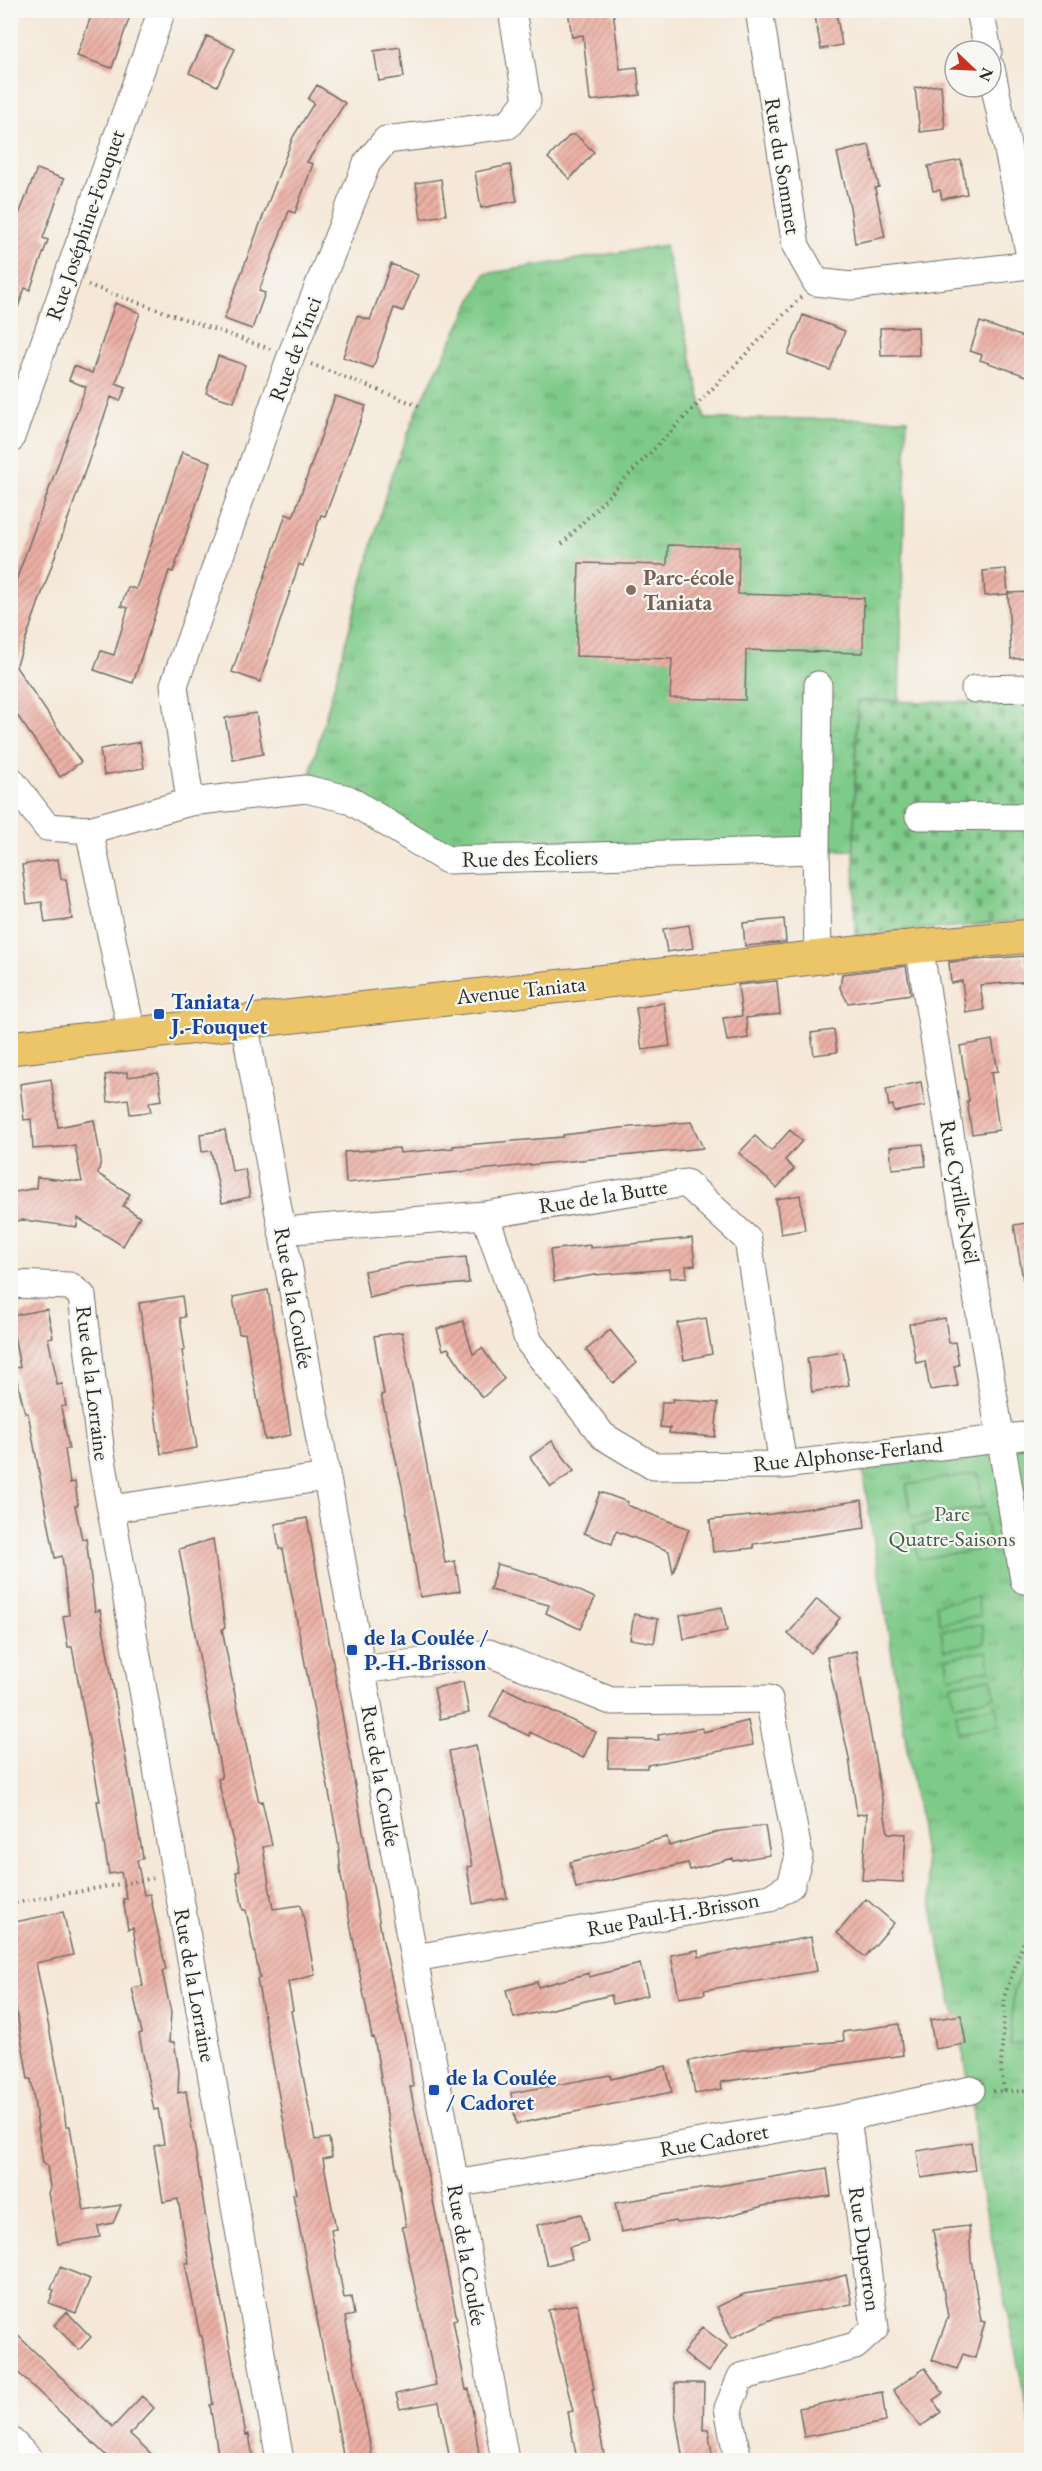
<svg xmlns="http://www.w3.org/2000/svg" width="1042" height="2471" font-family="'EB Garamond',serif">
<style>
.grass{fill:url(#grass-tufts);stroke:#547a5a;stroke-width:1.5}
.cemetery{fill:url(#cemetery-stones);stroke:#547a5a;stroke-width:1.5}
.pitch{fill:#7eca88;stroke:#547a5a;stroke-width:1.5}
.building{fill:url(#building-hatch)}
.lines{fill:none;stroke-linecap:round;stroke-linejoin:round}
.minor-casing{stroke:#726d68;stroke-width:29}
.major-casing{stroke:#726d68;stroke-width:35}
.path{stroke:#726d68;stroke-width:4;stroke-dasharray:1.5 4.5;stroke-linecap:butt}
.minor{stroke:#fff;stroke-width:27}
.major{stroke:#edc569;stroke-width:33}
.education-dot{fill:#8d6e63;stroke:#f6f6f2;stroke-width:2}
.transit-dot{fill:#1a4fb4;stroke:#f6f6f2;stroke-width:2}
.labels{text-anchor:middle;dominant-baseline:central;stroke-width:4.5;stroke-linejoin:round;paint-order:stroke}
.street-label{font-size:22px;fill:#2b2b2b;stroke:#f6f6f2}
.education-label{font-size:22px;font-weight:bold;fill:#785e54;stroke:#f6f6f2;text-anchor:start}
.transit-label{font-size:22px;font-weight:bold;fill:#164399;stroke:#f6f6f2;text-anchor:start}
.park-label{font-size:22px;fill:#445b47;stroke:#f6f6f2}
</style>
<defs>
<pattern id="grass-tufts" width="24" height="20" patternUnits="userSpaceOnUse" patternTransform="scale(1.5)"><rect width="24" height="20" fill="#7eca88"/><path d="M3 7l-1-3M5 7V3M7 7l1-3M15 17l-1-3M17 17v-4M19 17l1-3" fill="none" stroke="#67a46f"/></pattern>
<pattern id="cemetery-stones" width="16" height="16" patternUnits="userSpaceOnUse" patternTransform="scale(1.5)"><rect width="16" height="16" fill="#7eca88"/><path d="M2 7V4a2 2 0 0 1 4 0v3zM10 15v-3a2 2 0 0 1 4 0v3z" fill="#67a46f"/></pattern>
<pattern id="building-hatch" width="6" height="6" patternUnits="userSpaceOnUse" patternTransform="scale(1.5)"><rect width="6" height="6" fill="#ecb0a5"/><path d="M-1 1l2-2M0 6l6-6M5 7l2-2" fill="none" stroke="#bf8f87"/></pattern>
</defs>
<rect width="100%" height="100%" fill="#f6f6f2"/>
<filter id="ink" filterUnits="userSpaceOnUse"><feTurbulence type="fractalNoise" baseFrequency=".0167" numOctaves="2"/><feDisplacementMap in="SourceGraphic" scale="12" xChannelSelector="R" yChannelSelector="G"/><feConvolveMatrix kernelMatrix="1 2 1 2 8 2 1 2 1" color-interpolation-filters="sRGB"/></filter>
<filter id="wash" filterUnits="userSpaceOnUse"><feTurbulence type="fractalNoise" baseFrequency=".008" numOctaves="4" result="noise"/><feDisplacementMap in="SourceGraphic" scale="24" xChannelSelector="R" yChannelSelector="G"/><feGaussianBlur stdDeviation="1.35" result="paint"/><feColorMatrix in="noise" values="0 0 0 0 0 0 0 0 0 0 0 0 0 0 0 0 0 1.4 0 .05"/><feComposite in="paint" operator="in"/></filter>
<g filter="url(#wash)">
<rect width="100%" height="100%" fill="#f5e8d8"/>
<!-- grass -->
<path class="grass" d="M665,245L705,419H907L899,701H857L854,850L447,860L306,789L390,479L419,406L485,274Z
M1031,1435V2426L978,2173L971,2090L936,1929L860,1456Z"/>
<!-- cemetery -->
<path class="cemetery" d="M857,701L1031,703V920L855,936L854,845Z"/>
<!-- pitch -->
<path class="pitch" d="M978,1473L983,1507L912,1518L906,1485Z
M985,1514L990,1548L918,1559L913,1526Z
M977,1597L980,1616L940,1623L936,1604Z
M982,1624L985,1643L944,1650L941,1631Z
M987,1651L990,1670L949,1677L946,1658Z
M991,1678L995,1697L954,1705L951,1685Z
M996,1706L999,1725L959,1732L956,1713Z
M1031,1947V2042L1010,2045L1014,1992Z"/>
<g id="blocks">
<!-- building -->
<path class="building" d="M93,10H132L112,68L77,56Z
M568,10H613L620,69L637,67L640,95L590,101L583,35L572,37Z
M836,12L842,45L821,49L815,16Z
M207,36L235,49L217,86L189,73Z
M400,47L404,77L379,81L374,51Z
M317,85L345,103L307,162L313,164L295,213L289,211L259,291L265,293L252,329L224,319L293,137L314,103L308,99Z
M941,85L945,129L920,132L915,88Z
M570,135H576L594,152L570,179L548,158Z
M869,145L879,187L875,188L885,237L855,243L850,207L837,153Z
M961,160L967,194L942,199L940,190L933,191L928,166Z
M510,165L517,201L481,208L475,172Z
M37,169L64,179L43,238L48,240L30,290L25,288L12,324L10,237Z
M441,179L446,215L421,219L416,183Z
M391,264L418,275L403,311L394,308L373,368L343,357L357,316L370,320Z
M115,303L140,313L116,383L126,387L120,401L111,397L16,667L81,762L60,777L10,705V597L86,387L69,380L74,366L92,373Z
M803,315L845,331L830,370L788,354Z
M980,322L1032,340V378L980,360L982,355L970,351Z
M918,327L919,355L881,356L880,328Z
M218,356L245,365L234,402L206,393Z
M335,396L366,406L325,516L321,515L303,566L299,564L260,682L232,672L286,514L293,517Z
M182,452L211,462L173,572L169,571L133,683L94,670L101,651L114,655L128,608L121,606L128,587L136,589Z
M668,545L739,547L738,594L864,598L863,653L746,650L745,700L670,698L672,659L576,656L579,563L667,565Z
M1006,569L1008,594L985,596L983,571Z
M1032,592V658L1011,659L1008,593Z
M256,713L263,754L233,760L225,718Z
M140,742L144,768L104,775L100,749Z
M58,859L61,879H66L72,919L45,923L42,902L27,904L22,865Z
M784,919L786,942L745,946L743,923Z
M689,925L693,948L667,952L663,929Z
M1024,956V965H1029L1030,981L980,985L984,1010L966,1013L962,981L951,983L949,962Z
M906,966L911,994L848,1003L840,988L842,974Z
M777,981L780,1014L746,1018L748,1038L727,1041L723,1018L742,1016L738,985Z
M664,1003L670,1046L642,1050L636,1008Z
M834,1030L837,1052L814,1055L811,1033Z
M992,1040L998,1071L991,1072L999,1130L972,1134L967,1101H969L960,1046Z
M127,1072V1077L158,1073L162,1100L149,1102L151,1112L130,1114L128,1099L108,1102L105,1075Z
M51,1079L58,1127L94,1120L101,1160L98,1174L130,1194L123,1206L140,1217L123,1246L78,1218L77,1227L23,1220L10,1222V1193L36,1188L37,1177L82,1182L75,1146L33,1149L31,1119L24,1120L20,1084Z
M921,1082L925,1106L894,1112L893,1105L889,1106L886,1089Z
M691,1122L703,1148L346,1183L344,1152L399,1148L400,1153L453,1148V1146L563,1137V1135L620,1128Z
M225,1130L232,1171L245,1169L250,1197L222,1203L211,1151L202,1152L200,1134Z
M790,1130L802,1141L785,1160L794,1169L777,1188L739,1153L755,1136L771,1151Z
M923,1144L926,1166L892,1169L890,1147Z
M800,1195L805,1230L781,1234L776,1199Z
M1032,1222V1278L1023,1279L1014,1225Z
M692,1238L695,1265L686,1266L687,1277L670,1278V1269L594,1275L554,1282L550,1250L590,1245V1248Z
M466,1257L469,1283L405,1289L369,1298L364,1271L407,1263Z
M268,1290L291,1435L265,1440L245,1333L239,1334L233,1297Z
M182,1296L185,1317L180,1318L185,1350L182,1351L197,1448L161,1454L139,1303Z
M47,1309L53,1337L48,1338L56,1376L57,1385L62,1384L66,1406L61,1407L69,1449H65L70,1483L75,1482L78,1505L75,1506L82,1539L86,1538L95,1611L100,1610L142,1851L143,1859L137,1860L144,1895L150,1894L166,1970L162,1971L171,2012L169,2042H174L179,2071L178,2093L186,2091L205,2213L246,2435L249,2434L253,2458L237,2460H219L210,2405L213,2404L202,2336H200L185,2263H189L178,2199L163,2202L154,2146L164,2144L158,2109L154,2110L139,2034L142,2033L132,1988L143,1986L133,1928L128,1929L123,1899H127L121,1872L109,1874L97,1801H100L72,1647H68L63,1616L69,1615L62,1556L55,1558L28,1413H25L14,1368L20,1367L10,1316Z
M706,1318L712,1354L684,1360L677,1323Z
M945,1318L949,1343L955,1342L959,1365L954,1366L958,1386L930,1390L925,1361L916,1363L909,1324Z
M463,1321L473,1354L482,1348L504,1379L482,1398L448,1348L443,1350L437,1329Z
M610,1330L637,1363L613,1383L586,1350Z
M402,1332L445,1563L455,1561L460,1591L420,1597L402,1486L381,1395L384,1394L374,1336Z
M843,1352L849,1385L812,1392L807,1358Z
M673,1399L718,1403L715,1437L669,1433L670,1428L660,1427L662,1402H673Z
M552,1441L574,1471L551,1487L530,1457Z
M600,1492L628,1502L627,1505L689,1529L673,1573L669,1551L616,1531L612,1544L584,1533Z
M862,1500L865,1528L753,1544L754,1548L713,1552L710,1520L771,1514Z
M307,1518L382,1937L409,2056L413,2087H410L457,2319L453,2320L466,2390L469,2389L480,2460H450L439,2402L400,2409L396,2394L436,2385L402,2227L406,2226L374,2037L372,2038L341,1876L338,1841L304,1658L283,1549H279L275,1524Z
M213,1539L225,1628L222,1629L237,1705L259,1802L262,1801L272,1845L263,1847L273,1909L301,1905L315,1975L288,1982L293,2010L291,2011L315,2140L329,2138L332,2157L323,2159L336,2229L331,2230L344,2298L351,2297L354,2315L345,2317L373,2460H344L293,2194H296L284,2123L257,1979L260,1978L246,1910H243L236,1872L240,1871L218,1779L222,1778L179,1549Z
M497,1564L556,1580L595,1598L580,1629L546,1613L549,1605L490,1590Z
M817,1599L840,1618L811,1653L788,1634Z
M722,1607L727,1631L684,1639L680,1615Z
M634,1614L658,1619L654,1643L630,1639Z
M856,1651L888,1833L906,1834L903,1882L862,1880L867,1813L857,1815L849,1758L827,1657Z
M463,1682L469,1713L440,1719L434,1688Z
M504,1688L596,1732L583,1758L530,1732L529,1736L490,1717Z
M748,1721L753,1745L647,1765V1768H608L609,1739L659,1740L658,1735L702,1728L703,1732Z
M476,1745L507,1898L473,1904L467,1867L472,1866L449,1751Z
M765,1826L770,1855L733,1861V1858L690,1870L688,1863L576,1888L570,1862L667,1837L669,1846L720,1831Z
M866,1899L894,1923L865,1957L837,1933Z
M63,1912L73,1955L36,1963L62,2093L66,2126H70L84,2211L121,2205L113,2223L98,2226L100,2237L58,2244L48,2193L50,2188L47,2166L43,2163L31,2079H28L24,2054L10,1975V1923Z
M811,1937L817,1971L704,1990L705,1994L679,1998L671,1955L698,1950L699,1957Z
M640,1964L648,1995L613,2004L611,1995L514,2018L506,1990L537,1982L538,1987L589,1973V1977Z
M961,2015L966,2044L935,2049L930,2020Z
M899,2024L903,2055L721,2082L722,2089L695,2094L689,2061L742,2050L844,2041L843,2032Z
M666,2066L672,2092L516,2124L511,2093L610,2075L611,2079Z
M971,2142L975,2170L921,2178L917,2151Z
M827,2168L831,2196L763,2206L720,2218L676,2223L675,2221L621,2232L615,2203Z
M581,2214L588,2242L569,2247L572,2259L547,2265L537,2225Z
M969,2226L971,2259L981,2321L985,2322L975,2358L963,2354L957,2369L932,2360L948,2317L933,2230Z
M60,2267L90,2279L76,2313L49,2303L54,2290L51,2289Z
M846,2275L852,2304L774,2318L732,2338L717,2307L744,2294L816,2283Z
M577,2304L594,2389H592L605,2460H577L568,2412L573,2411L548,2310Z
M67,2312L91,2337L79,2350L54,2325Z
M702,2327L727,2346L708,2372L683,2353Z
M10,2328L113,2427L142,2396L154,2408L130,2434L158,2460H111L10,2365Z
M925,2368L943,2393L933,2400L941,2412L920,2427L893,2390Z
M675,2383H704L703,2430L708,2429L713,2460H683L675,2412Z
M882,2392L886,2422L804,2437L799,2408Z"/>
</g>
</g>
<g filter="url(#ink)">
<use href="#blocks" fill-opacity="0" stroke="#726d68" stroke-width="1.5"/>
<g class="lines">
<defs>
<path id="minor" d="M759,10L796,246L816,282L851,286L1030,265
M980,10L988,51
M991,68L1032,266
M10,440L162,10
M975,689L1032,688
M10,779L47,827L89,830L132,1034
M190,802L174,685L291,356L367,163L386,140L508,125L527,101L512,10
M919,816L1032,817
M89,830L190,802L306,789L348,799L447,860L816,850L818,957
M816,850L818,685
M919,946L1024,1580
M244,1021L505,2460
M485,1215L529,1342L603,1436L653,1466L783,1465L1032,1435
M282,1231L485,1215L686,1183L748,1240L783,1465
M10,1284L70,1286L82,1296L101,1454L280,2460
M111,1509L326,1477
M362,1670L489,1653L611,1701L769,1699L799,1856L791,1885L770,1898L414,1958
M455,2184L847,2117L971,2090
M10,2440L30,2460
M738,2460L728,2408L741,2377L855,2346L875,2328L847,2117"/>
<path id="major" d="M10,1048L919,946L1032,936"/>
</defs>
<!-- minor casing -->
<use href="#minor" class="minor-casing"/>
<!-- major casing -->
<use href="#major" class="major-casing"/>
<!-- path -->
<path class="path" d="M88,285L270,349
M311,364L419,406
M562,544L801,297
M1028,1601L1032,1621
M10,1904L154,1878
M993,2091H1032
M1004,2091L1001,2068L1005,1994L1032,1919"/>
<!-- minor -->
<use href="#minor" class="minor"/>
<!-- major -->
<use href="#major" class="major"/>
</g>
</g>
<!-- markers -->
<circle class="education-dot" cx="631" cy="590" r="6"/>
<g class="transit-dot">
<rect x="153" y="1008" width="12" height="12" rx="3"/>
<rect x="346" y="1644" width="12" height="12" rx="3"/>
<rect x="428" y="2084" width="12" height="12" rx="3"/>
</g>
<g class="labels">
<!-- street labels -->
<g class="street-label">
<text transform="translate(783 166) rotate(81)">Rue du Sommet</text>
<text transform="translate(85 225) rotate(-71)">Rue Joséphine-Fouquet</text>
<text transform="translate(295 349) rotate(-69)">Rue de Vinci</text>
<text transform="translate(530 858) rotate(-1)">Rue des Écoliers</text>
<text transform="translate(521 990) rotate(-6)">Avenue Taniata</text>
<text transform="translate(960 1192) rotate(80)">Rue Cyrille-Noël</text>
<text transform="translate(603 1196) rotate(-9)">Rue de la Butte</text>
<text transform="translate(294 1298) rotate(80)">Rue de la Coulée</text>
<text transform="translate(93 1383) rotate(83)">Rue de la Lorraine</text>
<text transform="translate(848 1454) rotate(-6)">Rue Alphonse-Ferland</text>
<text transform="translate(381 1776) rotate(80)">Rue de la Coulée</text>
<text transform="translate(673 1914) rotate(-10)">Rue Paul-H.-Brisson</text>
<text transform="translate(195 1985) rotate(80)">Rue de la Lorraine</text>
<text transform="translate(714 2140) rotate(-10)">Rue Cadoret</text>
<text transform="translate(865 2249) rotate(82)">Rue Duperron</text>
<text transform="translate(467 2255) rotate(80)">Rue de la Coulée</text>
</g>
<!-- education labels -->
<g class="education-label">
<text x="643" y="577">Parc-école<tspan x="643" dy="25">Taniata</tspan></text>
</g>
<!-- transit labels -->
<g class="transit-label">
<text x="171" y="1001">Taniata /<tspan x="171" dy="25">J.-Fouquet</tspan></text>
<text x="364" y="1637">de la Coulée /<tspan x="364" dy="25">P.-H.-Brisson</tspan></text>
<text x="446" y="2077">de la Coulée<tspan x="446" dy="25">/ Cadoret</tspan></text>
</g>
<!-- park labels -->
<g class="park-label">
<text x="952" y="1513">Parc<tspan x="952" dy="25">Quatre-Saisons</tspan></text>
</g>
</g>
<!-- margin -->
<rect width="1042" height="2471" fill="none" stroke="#f6f6f2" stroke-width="36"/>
<!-- north arrow -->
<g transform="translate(973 69) rotate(113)"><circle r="28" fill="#f6f6f2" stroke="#a5a5a2" stroke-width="1.5"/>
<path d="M0-4.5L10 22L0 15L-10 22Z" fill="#c8321e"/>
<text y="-9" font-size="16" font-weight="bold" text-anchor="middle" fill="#2b2b2b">N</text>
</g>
</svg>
